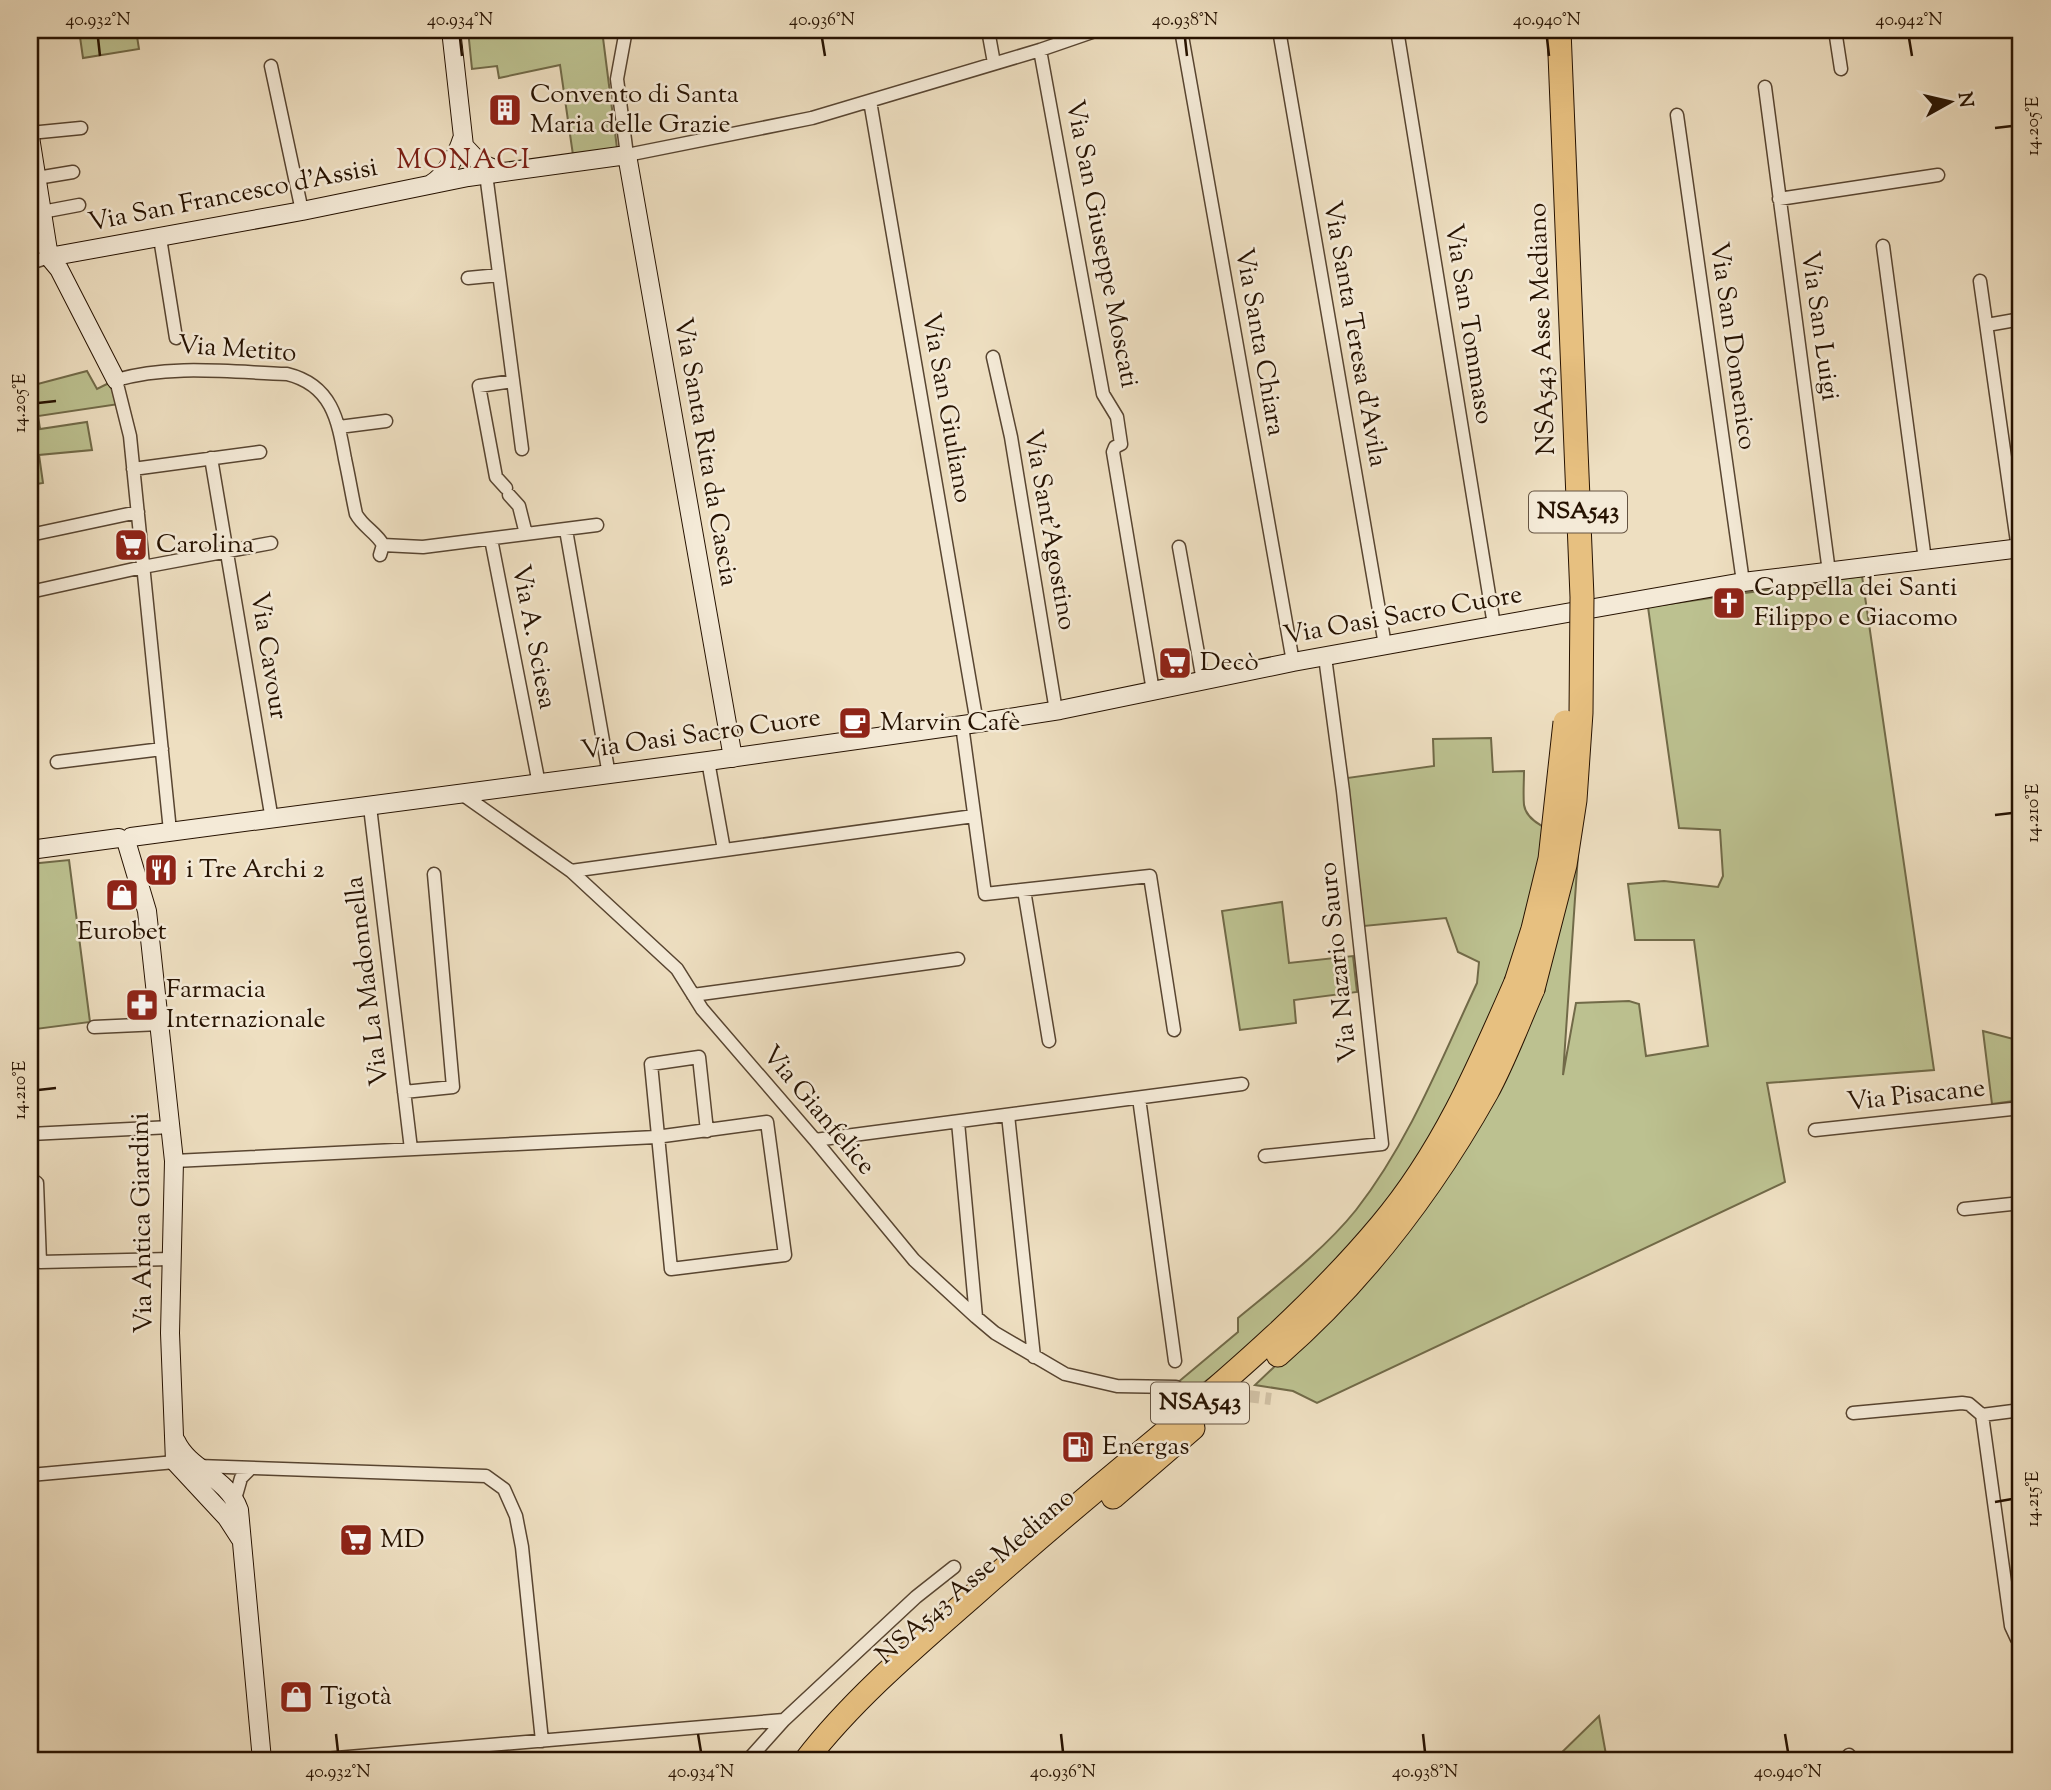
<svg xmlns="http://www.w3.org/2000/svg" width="2051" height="1790" font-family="'Sorts Mill Goudy',serif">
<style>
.green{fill:#bcc190;stroke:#716a48;stroke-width:2}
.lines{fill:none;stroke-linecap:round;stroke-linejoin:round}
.street-tunnel{stroke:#d0c0a4;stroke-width:12;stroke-dasharray:12 6;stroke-linecap:butt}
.street-casing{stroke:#584531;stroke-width:15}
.secondary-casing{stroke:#261201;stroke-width:20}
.highway-casing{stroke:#261201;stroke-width:25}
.street{stroke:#f4ead7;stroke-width:12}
.secondary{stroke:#f4ead7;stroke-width:18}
.highway{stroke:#e7c080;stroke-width:23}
.highway-bridge-casing{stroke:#261201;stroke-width:25;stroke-linecap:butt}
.highway-bridge{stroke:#e7c080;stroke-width:23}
.ticks{fill:none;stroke:#261201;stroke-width:2.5}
.labels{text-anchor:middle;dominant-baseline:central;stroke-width:5;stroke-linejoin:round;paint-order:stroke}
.shield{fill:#f4ead7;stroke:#645341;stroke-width:2}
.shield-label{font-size:24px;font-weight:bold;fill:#261201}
.poi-label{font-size:26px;fill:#261201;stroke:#f4ead7;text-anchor:start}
.street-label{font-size:26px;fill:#261201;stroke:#f4ead7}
.neighbourhood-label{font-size:28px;letter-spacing:2px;fill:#7a1f14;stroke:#f4ead7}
.neatline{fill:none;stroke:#261201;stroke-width:2.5}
.ticks-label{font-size:18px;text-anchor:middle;fill:#261201}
</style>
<rect width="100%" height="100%" fill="#eedfc1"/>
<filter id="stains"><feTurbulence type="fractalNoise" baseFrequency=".00286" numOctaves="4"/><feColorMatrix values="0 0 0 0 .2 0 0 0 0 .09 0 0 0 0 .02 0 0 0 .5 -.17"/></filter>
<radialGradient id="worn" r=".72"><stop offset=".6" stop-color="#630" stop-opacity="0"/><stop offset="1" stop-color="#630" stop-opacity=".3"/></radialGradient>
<!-- green -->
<path class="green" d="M79,30H136L139,49L83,58Z
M468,30H602L617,148L573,155L560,65L499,78L497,66L472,69Z
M87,371L97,389L111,382L119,404L38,416L40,429L87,422L92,450L39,455L43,483L30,485V386Z
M1862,576L1934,1070L1767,1083L1785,1182L1317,1403L1293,1391L1255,1385L1329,1315L1446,1115L1382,1209L1345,1252L1240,1355L1202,1384L1177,1383L1238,1332V1318C1278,1285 1324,1250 1356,1210C1409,1142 1441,1060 1477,983L1479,962L1458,952L1446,918L1364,926L1347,778L1434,766L1433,739L1491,738L1493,772L1524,771C1524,782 1523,794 1524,805C1527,826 1562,834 1579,840L1563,1075L1576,1003L1629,1001L1639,1004L1646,1056L1708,1046L1694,940H1635L1628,884L1664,881L1718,887L1723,876L1720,830L1679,828L1648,607Z
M69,860L90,1022L36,1029L30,993V864Z
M1282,902L1289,963L1353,956L1357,992L1294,1000L1296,1023L1240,1030L1222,911Z
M1983,1031L2021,1041V1100L1992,1104Z
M1599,1716L1607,1760H1554Z"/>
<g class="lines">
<!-- street-tunnel -->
<path class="street-tunnel" d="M1176,1387L1271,1399"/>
<defs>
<path id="street" d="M626,30L617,79L627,155L812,118L1040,50L1098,30
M988,30L994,63
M1181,30L1293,662
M1279,30L1385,645
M1397,30L1494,625
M1835,30L1841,69
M1040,50L1103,394L1117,417L1121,444L1115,447L1113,452L1153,691
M271,66L302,211
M1765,87L1829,572
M870,101L977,723
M1677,115L1743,582
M30,133L81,128
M486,174L522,449
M37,178L73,172
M1779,199L1938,175
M42,212L79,205
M160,238L176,338
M1883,246L1925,560
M30,263L49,257
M468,278L499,275
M1980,281L2018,549
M1987,325L2021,319
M993,357L1011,437L1056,711
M339,427L386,421
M211,458L272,820
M133,469L260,452
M506,488L496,477L479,386L513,381
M509,495L519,506L526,534
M566,530L609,775
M30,535L138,512
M491,539L539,784
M383,545L423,547L597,525
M1179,547L1203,681
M30,592L143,567L271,543
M962,725L985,894L1150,876L1174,1030
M708,761L724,850
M57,762L162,749
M462,794L571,871L677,969L702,1009L815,1140L914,1260L976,1317L995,1333L1065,1374L1117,1386L1176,1387
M370,807L411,1149
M170,831L130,436L116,380C170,364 231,372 287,374C332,385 338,420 345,459C349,477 352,496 356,514C363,527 377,533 383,545L380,555
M571,871L974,816
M1024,890L1049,1041
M693,995L958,959
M94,1027L160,1024
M404,1092L453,1087L434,874
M1139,1098L1175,1361
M1008,1115L1034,1357
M958,1122L976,1317
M1815,1130L2021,1108
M30,1134L171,1127
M815,1140L1242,1084
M1265,1156L1382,1144L1343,791L1325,657
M174,1161L656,1137L767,1122L785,1255L671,1269L651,1064L699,1057L707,1131
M30,1178L37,1183L40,1262L171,1259
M1964,1209L2021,1203
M2019,1305L2021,1304
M2021,1410L1982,1415L2011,1626L2017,1639L2021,1640
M1853,1413L1962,1403L1969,1404L1982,1415
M198,1466L486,1476L504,1489L516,1516L522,1547L542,1741
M30,1475L175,1462
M235,1499L241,1478L250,1469
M1849,1755L1850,1760
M313,1760L784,1720
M748,1760L784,1720L916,1597L954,1567"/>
<path id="secondary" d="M451,30L464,146L480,163L502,172
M30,137L49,257L59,269L116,380
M431,184C446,175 457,155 462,139
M49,257L302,211L468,177L627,155L733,758
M131,837L708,761L977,723L1060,710L1293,662L1470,630L1743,582L2021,548
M127,844L147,911L174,1161L170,1333L175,1462L227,1518L240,1538
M30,850L119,838
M176,1441C190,1471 227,1476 239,1510L262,1760"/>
<path id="highway" d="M1278,1355C1363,1281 1432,1190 1487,1092C1505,1059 1518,1023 1533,989
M1113,1497L1193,1428
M806,1760C852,1700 917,1645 974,1595C1034,1542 1095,1490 1157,1439C1236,1372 1315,1304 1381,1225C1442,1153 1479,1067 1516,982"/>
</defs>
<!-- street casing -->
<use href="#street" class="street-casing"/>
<!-- secondary casing -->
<use href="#secondary" class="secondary-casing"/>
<!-- highway casing -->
<use href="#highway" class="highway-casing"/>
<!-- street -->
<use href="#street" class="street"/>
<!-- secondary -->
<use href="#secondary" class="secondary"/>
<!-- highway -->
<use href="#highway" class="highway"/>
<defs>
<path id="highway-bridge" d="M1516,982L1533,929L1550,859L1565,722
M1533,989L1565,865L1575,800L1581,713L1582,597L1559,30"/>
</defs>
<!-- highway-bridge casing -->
<use href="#highway-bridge" class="highway-bridge-casing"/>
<!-- highway-bridge -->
<use href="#highway-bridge" class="highway-bridge"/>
</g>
<!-- ticks -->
<path class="ticks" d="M98,38L100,56M460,38L462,56M822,38L825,56M1185,38L1187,56M1547,38L1549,56M1909,38L1912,56M1995,128L2012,126M38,403L56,401M1995,815L2012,813M38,1090L56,1088M1995,1502L2012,1499M336,1734L338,1752M698,1734L701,1752M1061,1734L1063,1752M1423,1734L1425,1752M1785,1734L1788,1752"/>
<!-- icons -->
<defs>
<symbol id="building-square" viewBox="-11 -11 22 22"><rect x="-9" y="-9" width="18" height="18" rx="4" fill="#8f2418" stroke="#f4ead7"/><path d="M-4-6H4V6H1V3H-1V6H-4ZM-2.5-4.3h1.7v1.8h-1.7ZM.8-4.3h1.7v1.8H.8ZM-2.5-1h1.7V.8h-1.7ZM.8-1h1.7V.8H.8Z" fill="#fff"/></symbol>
<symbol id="supermarket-square" viewBox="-11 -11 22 22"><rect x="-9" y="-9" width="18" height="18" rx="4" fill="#8f2418" stroke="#f4ead7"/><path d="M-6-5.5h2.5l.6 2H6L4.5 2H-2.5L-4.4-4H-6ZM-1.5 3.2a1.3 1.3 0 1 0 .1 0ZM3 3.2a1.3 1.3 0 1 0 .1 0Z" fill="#fff"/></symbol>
<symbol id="church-square" viewBox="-11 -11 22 22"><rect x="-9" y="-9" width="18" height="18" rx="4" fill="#8f2418" stroke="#f4ead7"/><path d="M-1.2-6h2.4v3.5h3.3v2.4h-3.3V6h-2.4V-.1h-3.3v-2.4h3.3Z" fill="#fff"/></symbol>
<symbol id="cafe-square" viewBox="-11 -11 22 22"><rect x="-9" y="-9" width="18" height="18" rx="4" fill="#8f2418" stroke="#f4ead7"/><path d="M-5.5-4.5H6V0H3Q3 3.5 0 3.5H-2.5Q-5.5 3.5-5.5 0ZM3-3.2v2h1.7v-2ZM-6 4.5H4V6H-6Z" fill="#fff"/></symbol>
<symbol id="restaurant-square" viewBox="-11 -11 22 22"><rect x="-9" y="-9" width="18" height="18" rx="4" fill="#8f2418" stroke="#f4ead7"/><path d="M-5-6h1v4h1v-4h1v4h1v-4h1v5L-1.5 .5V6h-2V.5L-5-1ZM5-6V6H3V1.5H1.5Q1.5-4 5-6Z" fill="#fff"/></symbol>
<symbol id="shop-square" viewBox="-11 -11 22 22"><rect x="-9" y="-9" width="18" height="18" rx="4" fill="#8f2418" stroke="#f4ead7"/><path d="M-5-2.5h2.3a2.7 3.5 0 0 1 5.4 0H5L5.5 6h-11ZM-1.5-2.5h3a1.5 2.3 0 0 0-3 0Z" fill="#fff"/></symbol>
<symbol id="pharmacy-square" viewBox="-11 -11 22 22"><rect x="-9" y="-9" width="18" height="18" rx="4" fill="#8f2418" stroke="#f4ead7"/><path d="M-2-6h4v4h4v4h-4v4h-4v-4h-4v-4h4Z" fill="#fff"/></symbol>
<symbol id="fuel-square" viewBox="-11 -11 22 22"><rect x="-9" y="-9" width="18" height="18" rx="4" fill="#8f2418" stroke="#f4ead7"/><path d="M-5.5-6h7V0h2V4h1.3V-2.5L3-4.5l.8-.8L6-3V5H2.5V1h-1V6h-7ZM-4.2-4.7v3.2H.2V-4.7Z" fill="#fff"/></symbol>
</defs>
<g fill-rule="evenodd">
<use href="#building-square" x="486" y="91" width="38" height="38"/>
<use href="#supermarket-square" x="112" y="526" width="38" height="38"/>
<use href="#church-square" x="1710" y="584" width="38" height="38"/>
<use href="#supermarket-square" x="1156" y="644" width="38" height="38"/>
<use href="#cafe-square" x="836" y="704" width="38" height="38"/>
<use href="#restaurant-square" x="142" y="851" width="38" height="38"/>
<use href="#shop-square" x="103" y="876" width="38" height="38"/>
<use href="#pharmacy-square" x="123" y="986" width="38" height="38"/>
<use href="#fuel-square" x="1059" y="1428" width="38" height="38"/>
<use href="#supermarket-square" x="337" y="1521" width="38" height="38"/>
<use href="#shop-square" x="277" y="1678" width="38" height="38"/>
</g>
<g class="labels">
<!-- shield labels -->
<g class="shield">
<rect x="1529" y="491.5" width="98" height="41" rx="5"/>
<rect x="1151" y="1382.5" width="98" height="41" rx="5"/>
</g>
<g class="shield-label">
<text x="1578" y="512">NSA543</text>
<text x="1200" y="1403">NSA543</text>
</g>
<!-- poi labels -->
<g class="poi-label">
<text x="530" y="95">Convento di Santa<tspan x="530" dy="30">Maria delle Grazie</tspan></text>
<text x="156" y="545">Carolina</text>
<text x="1754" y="588">Cappella dei Santi<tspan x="1754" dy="30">Filippo e Giacomo</tspan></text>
<text x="1200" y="663">Decò</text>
<text x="880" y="723">Marvin Cafè</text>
<text x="186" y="870">i Tre Archi 2</text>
<text x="122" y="932" text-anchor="middle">Eurobet</text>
<text x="166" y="990">Farmacia<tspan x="166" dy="30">Internazionale</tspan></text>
<text x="1102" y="1447">Energas</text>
<text x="380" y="1540">MD</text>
<text x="320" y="1697">Tigotà</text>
</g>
<!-- street labels -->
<g class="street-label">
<text transform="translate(233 196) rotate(-11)">Via San Francesco d'Assisi</text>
<text transform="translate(1101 244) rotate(79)">Via San Giuseppe Moscati</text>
<text transform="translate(1468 324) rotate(81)">Via San Tommaso</text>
<text transform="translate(1819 326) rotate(82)">Via San Luigi</text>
<text transform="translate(1543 329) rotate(-92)">NSA543 Asse Mediano</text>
<text transform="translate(1354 334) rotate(80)">Via Santa Teresa d'Avila</text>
<text transform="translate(1259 342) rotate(80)">Via Santa Chiara</text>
<text transform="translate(1732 346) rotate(82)">Via San Domenico</text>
<text transform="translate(237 350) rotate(4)">Via Metito</text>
<text transform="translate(946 408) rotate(80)">Via San Giuliano</text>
<text transform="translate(705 452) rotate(80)">Via Santa Rita da Cascia</text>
<text transform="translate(1049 530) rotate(80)">Via Sant'Agostino</text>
<text transform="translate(1403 616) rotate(-10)">Via Oasi Sacro Cuore</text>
<text transform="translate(533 637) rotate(79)">Via A. Sciesa</text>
<text transform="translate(268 656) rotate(81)">Via Cavour</text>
<text transform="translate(701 735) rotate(-8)">Via Oasi Sacro Cuore</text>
<text transform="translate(1339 962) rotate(-96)">Via Nazario Sauro</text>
<text transform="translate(368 981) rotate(-97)">Via La Madonnella</text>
<text transform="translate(1916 1096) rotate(-6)">Via Pisacane</text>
<text transform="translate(818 1111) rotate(50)">Via Gianfelice</text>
<text transform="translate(143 1223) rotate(-91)">Via Antica Giardini</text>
<text transform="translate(976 1577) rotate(-41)">NSA543 Asse Mediano</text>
</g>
<!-- neighbourhood labels -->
<g class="neighbourhood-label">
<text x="464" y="161">MONACI</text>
</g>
</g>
<!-- margin -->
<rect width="2051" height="1790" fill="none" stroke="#eedfc1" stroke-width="77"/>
<!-- north arrow -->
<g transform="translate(1950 102) rotate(82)" stroke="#f4ead7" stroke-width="5" paint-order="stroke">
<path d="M0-5L12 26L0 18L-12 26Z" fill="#261201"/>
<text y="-10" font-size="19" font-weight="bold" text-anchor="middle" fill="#261201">N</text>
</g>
<rect x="38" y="38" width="1974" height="1714" class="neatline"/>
<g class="ticks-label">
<text x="98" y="25">40.932°N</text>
<text x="460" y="25">40.934°N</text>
<text x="822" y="25">40.936°N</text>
<text x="1185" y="25">40.938°N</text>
<text x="1547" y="25">40.940°N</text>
<text x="1909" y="25">40.942°N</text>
<text transform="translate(2032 126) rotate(-90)" y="6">14.205°E</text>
<text transform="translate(19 403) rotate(-90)" y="6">14.205°E</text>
<text transform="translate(2032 813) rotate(-90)" y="6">14.210°E</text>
<text transform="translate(19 1090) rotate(-90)" y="6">14.210°E</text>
<text transform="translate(2032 1499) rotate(-90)" y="6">14.215°E</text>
<text x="338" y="1777">40.932°N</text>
<text x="701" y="1777">40.934°N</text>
<text x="1063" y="1777">40.936°N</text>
<text x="1425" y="1777">40.938°N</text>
<text x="1788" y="1777">40.940°N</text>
</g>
<rect width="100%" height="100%" filter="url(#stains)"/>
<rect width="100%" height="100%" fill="url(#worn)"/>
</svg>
